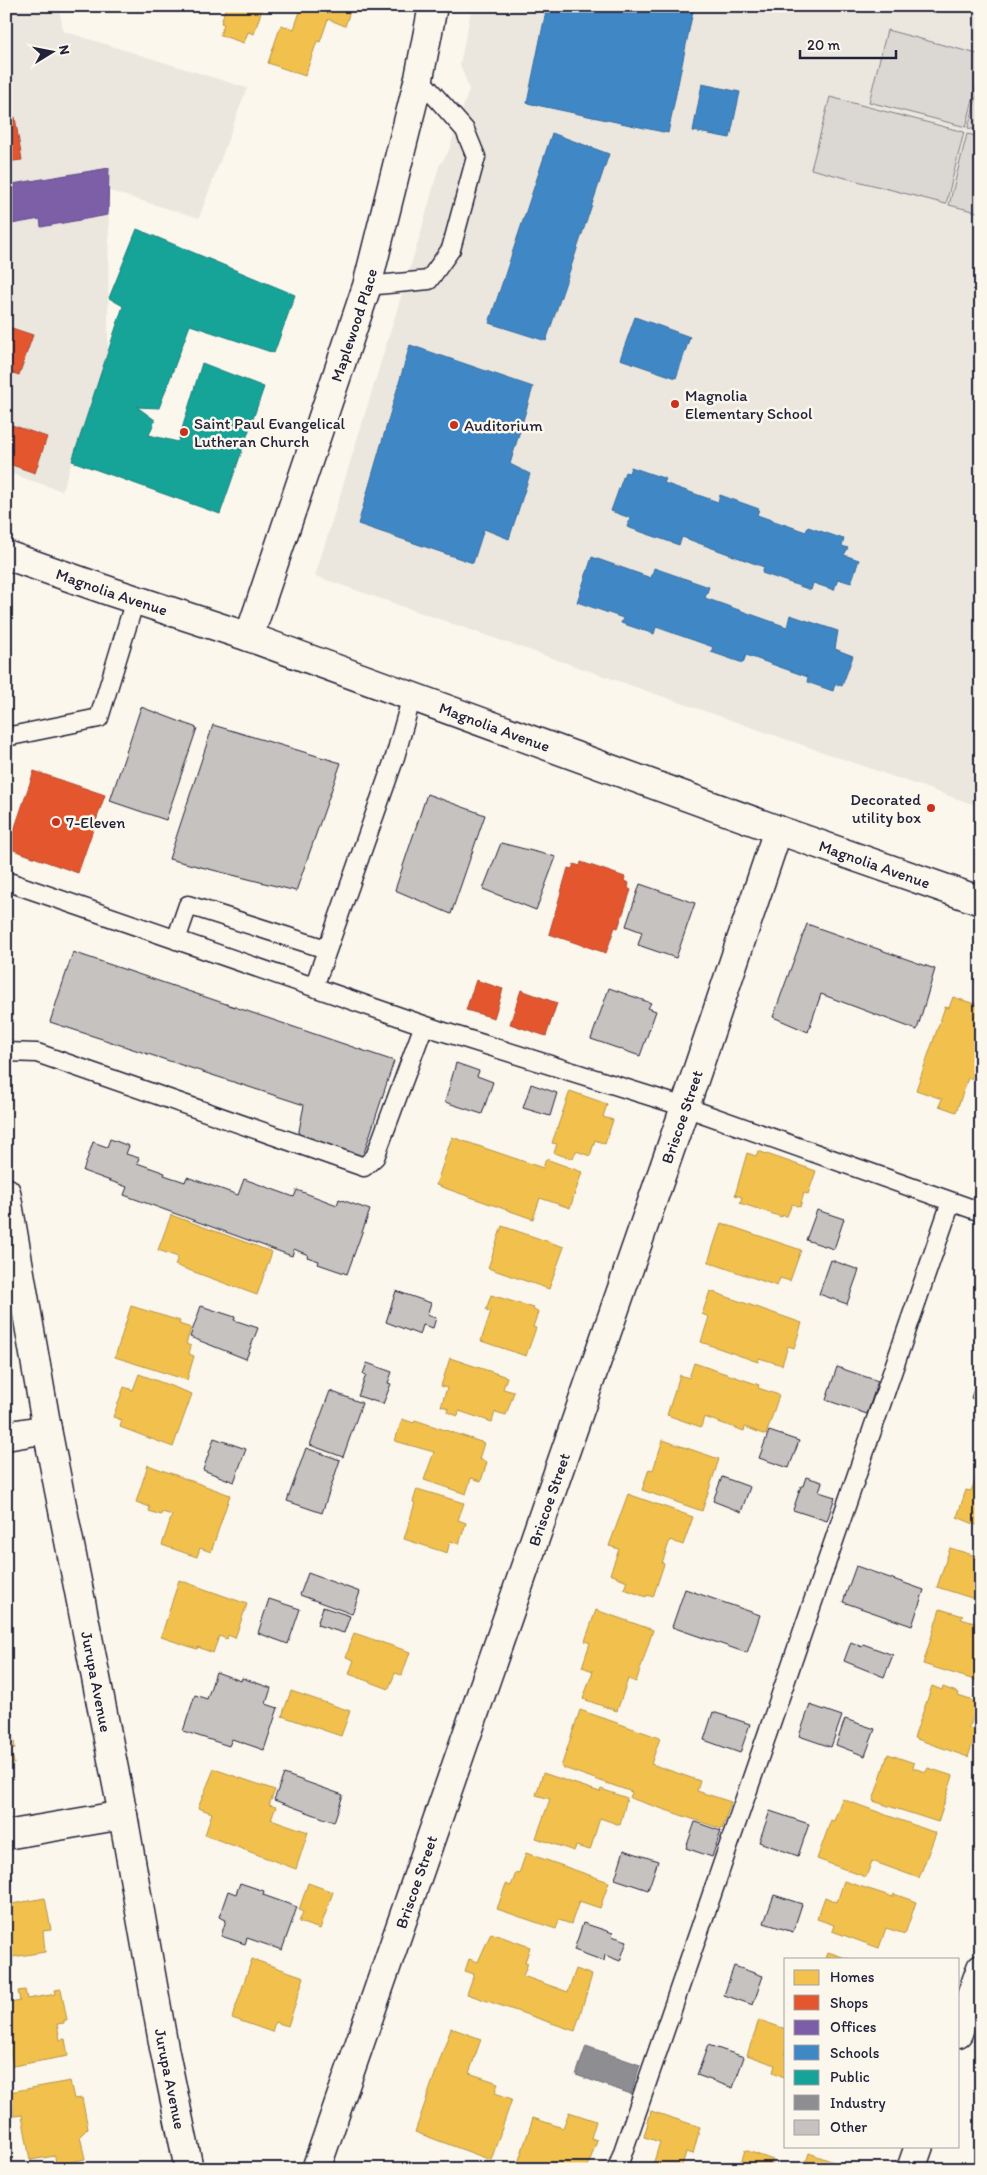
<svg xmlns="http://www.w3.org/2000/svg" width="987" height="2175" font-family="Itim,sans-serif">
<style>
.built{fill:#ebe7df}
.green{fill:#dbd8d3;stroke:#7e7d87}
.homes{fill:#f2c14e;stroke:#b49148}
.shops{fill:#e4572e;stroke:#aa4732}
.offices{fill:#7b5ea7;stroke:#604c87}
.schools{fill:#3f88c5;stroke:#36699c}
.public{fill:#17a398;stroke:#1a7c7c}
.industry{fill:#8d8d92;stroke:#6d6d78}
.building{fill:#c6c2c0;stroke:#22223b}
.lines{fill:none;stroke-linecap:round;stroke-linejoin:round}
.lane-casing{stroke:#22223b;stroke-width:21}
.street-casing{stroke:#22223b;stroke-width:31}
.secondary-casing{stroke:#22223b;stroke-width:31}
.primary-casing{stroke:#22223b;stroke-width:31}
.lane{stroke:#fbf7ec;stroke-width:18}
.street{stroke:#fbf7ec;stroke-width:28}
.secondary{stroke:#fbf7ec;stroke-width:28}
.primary{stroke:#fbf7ec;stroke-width:28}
.poi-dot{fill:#c8321e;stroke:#fbf7ec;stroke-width:2}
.labels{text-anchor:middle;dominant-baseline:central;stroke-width:5;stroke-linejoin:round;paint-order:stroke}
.street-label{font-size:16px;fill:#22223b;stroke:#fbf7ec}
.poi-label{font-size:16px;fill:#22223b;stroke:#fbf7ec;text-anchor:start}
</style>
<rect width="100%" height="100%" fill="#fbf7ec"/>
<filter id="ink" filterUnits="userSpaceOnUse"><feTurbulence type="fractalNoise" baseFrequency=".02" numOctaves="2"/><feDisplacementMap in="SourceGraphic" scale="10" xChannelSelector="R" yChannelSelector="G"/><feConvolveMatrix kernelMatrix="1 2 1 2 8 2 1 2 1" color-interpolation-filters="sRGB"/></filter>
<g filter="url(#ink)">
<!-- built -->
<path class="built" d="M6,6H59L63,31L247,88L199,218L109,191L108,354L62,491L6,472Z
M472,6H981V807L315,576L421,232L439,166L448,153L469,89L460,64Z"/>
<!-- green -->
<path class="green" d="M887,30L981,55V68L966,127L869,102Z
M981,80V131L968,128Z
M830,97L964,132L946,204L811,169Z
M967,134L981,137V213L949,205Z"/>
<!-- homes -->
<path class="homes" d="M226,6H263L254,34L248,32L244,43L220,35L224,24L221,23Z
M302,6H352L345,26L328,19L320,42L317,41L305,76L268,63L281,25L294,29Z
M953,997L981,1006V1052L972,1079L968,1078L956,1112L939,1106L942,1099L916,1090L945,1007L949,1008Z
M570,1091L607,1104L603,1117L613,1120L605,1144L595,1140L590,1156L576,1151L573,1159L554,1153L557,1144L552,1143Z
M452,1137L543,1168L546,1159L582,1172L570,1208L540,1198L533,1219L436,1185Z
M758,1151L816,1171L808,1194L804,1193L800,1207L792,1204L787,1216L782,1215V1217L740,1203L742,1197L735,1195L747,1153L756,1156Z
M171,1215L272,1252L257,1295L175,1265L178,1257L158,1250Z
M721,1223L801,1250L790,1281L780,1278L777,1286L708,1262Z
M502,1226L564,1247L549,1289L488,1268Z
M710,1291L802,1323L794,1348L788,1346L782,1365L759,1358L758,1362L701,1342L709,1317L702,1314Z
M491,1295L534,1308L533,1310L538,1312L533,1327L536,1328L526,1356L481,1341L491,1311L486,1310Z
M131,1306L180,1321L179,1324L191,1328L186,1344L191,1346L189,1354L194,1356L187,1380L115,1357Z
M450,1358L507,1377L503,1389L514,1392L506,1415L495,1412L492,1422L459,1411L458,1416L447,1412L448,1408L441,1406L447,1388L441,1386Z
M694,1363L759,1385L758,1388L779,1395L766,1435L745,1427L744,1431L704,1417L701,1427L667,1415L680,1375L689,1378Z
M139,1374L192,1394L173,1447L120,1427L122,1420L113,1417L124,1387L133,1390Z
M402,1419L414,1423L415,1420L484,1443L479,1459L487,1462L481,1481L471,1478L466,1494L424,1480L434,1452L395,1441Z
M663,1440L719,1459L702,1511L642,1490L649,1469L653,1470Z
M148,1465L230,1495L211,1552L200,1548L197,1557L162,1545L172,1515L162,1512L161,1515L149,1511L150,1507L136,1502Z
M976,1478L981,1479V1527L957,1517L966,1490L971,1491Z
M417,1489L464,1503L458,1520L466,1523L459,1544L450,1541L447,1553L404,1539L415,1503L413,1502Z
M628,1494L693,1517L683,1545L670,1540L662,1563L664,1564L653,1597L647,1595L646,1597L624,1589L627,1581L610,1574L619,1549L609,1546Z
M950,1548L976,1556L978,1548L981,1549V1601L937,1587Z
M179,1580L247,1604L235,1638L228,1635L227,1639L219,1636L213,1653L198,1647L197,1649L161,1637Z
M940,1609L963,1616L961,1619L981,1625V1682L923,1664Z
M596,1610L653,1630L636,1682L628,1679L617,1711L583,1699L593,1671L582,1667L590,1643L585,1641Z
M354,1633L410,1652L402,1675L395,1673L389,1689L349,1674L354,1660L346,1657Z
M932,1686L942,1690L943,1687L959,1693L958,1696L977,1702L971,1724L968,1727L977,1731L968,1757L914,1738Z
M291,1691L350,1711L341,1736L282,1716Z
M580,1710L660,1738L651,1764L700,1781L697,1791L731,1802L722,1829L630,1798L632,1792L561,1767Z
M6,1721L7,1723L11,1722L15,1748L11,1749L14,1764L6,1765Z
M888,1754L914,1763L913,1768L926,1772L928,1768L953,1776L938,1822L873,1801Z
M214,1769L275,1790L269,1805L276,1807L271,1819L308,1832L296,1869L205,1835L212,1813L198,1808Z
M543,1773L600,1792L601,1789L627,1798L620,1825L600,1818L590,1850L576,1846L574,1851L536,1838L550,1799L536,1795Z
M842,1799L936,1833L919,1878L872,1861L866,1877L817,1859L831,1820L834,1821Z
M526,1853L609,1882L600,1908L579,1901L571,1924L559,1920L556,1929L497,1909L506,1884L511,1886L516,1873L519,1874Z
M844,1881L893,1897L894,1894L916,1902L905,1934L886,1928L879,1948L832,1931L834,1925L817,1919L825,1897L837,1902Z
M308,1883L333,1892L320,1929L299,1922L303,1912L299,1910Z
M45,1898L51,1930L43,1931L45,1952L6,1958V1905Z
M491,1933L530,1947L525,1962L528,1963L523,1976L568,1992L576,1969L592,1975L575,2031L467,1994L474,1974L465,1971L469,1959L478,1962Z
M828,1952L849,1959H826Z
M252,1959L304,1977L288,2026L275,2022L272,2032L232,2018Z
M61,1989L67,2020H64V2023L57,2024L60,2040L65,2039L68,2056L13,2066L6,2029V2004L20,2001L18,1991L25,1990L27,1999L56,1994L55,1990Z
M759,2020L786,2029V2078L773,2072L775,2065L747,2055Z
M451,2028L481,2039L469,2073L498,2083L495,2093L512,2099L491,2160L415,2132Z
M70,2081L74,2099L82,2098L88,2128L80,2136L85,2159L56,2165L55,2156L30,2160L22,2115L14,2116L10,2092Z
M651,2111L700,2127L693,2154L686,2152L681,2169H636L637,2164L652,2168L660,2142L644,2137Z
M569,2112L596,2121L591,2138L597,2140L587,2169H524L517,2166L533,2118L563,2128Z
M745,2150L773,2160L770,2169H739Z
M809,2153L839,2164V2169H804Z"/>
<!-- shops -->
<path class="shops" d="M15,117L22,160L6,162V119Z
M6,326L33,335L19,375L6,371Z
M6,423L47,437L35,473L6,463Z
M34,771L105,795L78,873L8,848Z
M581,862L625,877L624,881L629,883L628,888L631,890L618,928L615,927L606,953L549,934L568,868L572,869L574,864L580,866Z
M476,980L503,989L494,1018L466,1010Z
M521,990L557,1003L546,1036L510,1024Z"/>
<!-- offices -->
<path class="offices" d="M109,168L108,215L41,227L40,219L6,225V185Z"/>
<!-- schools -->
<path class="schools" d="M547,6H694L668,133L527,103Z
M702,84L740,92L730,138L693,131Z
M552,133L609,154L546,341L489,323Z
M635,317L690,337L676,378L620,359Z
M410,345L533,387L510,464L530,474L509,539L484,529L473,563L358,524Z
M631,467L666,479L664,483L718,502L720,495L759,509L757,515L806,532L808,527L844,539L842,546L848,548L844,555L859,560L851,583L838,579L834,590L813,583L811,590L762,573L764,567L682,537L679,545L627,527L630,518L611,511L625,472L629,473Z
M592,557L651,578L654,568L709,587L705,598L787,627L790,615L838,631L835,649L853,656L842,686L835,684L833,691L807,682L808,677L746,655L743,663L711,652L713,647L656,627L654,634L621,623L623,618L577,602Z"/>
<!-- public -->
<path class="public" d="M137,229L295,295L274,353L190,325L159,408L137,407L155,420L149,435L178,442L202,363L264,387L220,514L72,461L123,306L109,298Z"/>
<!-- industry -->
<path class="industry" d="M586,2046L640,2065L631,2094L576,2075Z"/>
<!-- building -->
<path class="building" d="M141,707L197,728L166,820L110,801Z
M213,725L341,763L296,891L169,859Z
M427,794L485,815L451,914L395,890Z
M501,843L556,857L536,910L483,889Z
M640,884L695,903L676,958L638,945L642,932L626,926Z
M807,924L935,969L917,1030L821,994L808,1032L773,1017Z
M73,952L394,1061L362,1159L298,1136L304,1105L50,1022Z
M609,988L651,1003L648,1008L656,1011L640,1056L591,1039Z
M456,1063L479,1071L477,1076L493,1082L482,1114L445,1102Z
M531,1084L557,1093L550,1116L523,1108Z
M110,1139L129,1146L126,1154L139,1158L137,1163L165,1173L164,1175L185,1182L187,1177L238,1195L244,1179L294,1197L297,1190L337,1205L339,1199L370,1210L347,1274L318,1264L319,1261L307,1257L308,1255L294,1249L292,1256L124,1195L127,1187L83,1171L93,1142L107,1147Z
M817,1210L844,1219L834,1249L806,1240Z
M831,1260L859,1270L847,1304L819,1294Z
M396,1291L431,1303L427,1315L436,1318L433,1328L423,1325L420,1335L386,1322Z
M201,1306L235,1317L234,1320L258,1328L246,1359L190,1337Z
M367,1363L392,1372L388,1383L391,1384L383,1404L358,1396L366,1375L363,1374Z
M837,1367L878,1381L867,1414L826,1400Z
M979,1373H981V1401L971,1398Z
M330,1391L362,1403L343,1457L310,1445Z
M769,1431L799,1441L789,1468L759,1458Z
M214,1438L246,1449L234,1482L203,1470Z
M306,1448L340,1460L322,1513L287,1501Z
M722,1477L750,1487L741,1512L713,1501Z
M806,1477L822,1482L819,1492L835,1497L827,1521L793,1510L801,1486H803Z
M856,1566L924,1590L912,1626L843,1602Z
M308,1573L360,1592L352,1614L300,1595Z
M685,1589L760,1615L747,1653L672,1627Z
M269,1599L300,1609L288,1644L258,1633Z
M323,1607L350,1616L344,1633L317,1625Z
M851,1642L862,1647L863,1644L893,1655L884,1677L844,1661Z
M216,1672L241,1681L242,1678L271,1688L266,1704L278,1708L264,1750L232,1739L229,1746L183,1731L195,1695L207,1699Z
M810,1705L842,1716L831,1747L799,1736Z
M713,1712L750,1724L740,1753L704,1740Z
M845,1719L875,1729L865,1756L836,1745Z
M284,1774L343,1795L334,1822L274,1800Z
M770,1811L809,1824L798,1856L759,1842Z
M695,1822L721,1831L712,1857L686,1848Z
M624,1850L658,1861L648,1890L615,1879Z
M240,1883L264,1891L263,1895L297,1907L282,1950L247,1938L245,1944L221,1936L226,1920L219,1917L228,1891L236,1894Z
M774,1895L802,1904L793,1932L764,1923Z
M583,1923L613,1933L612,1936L627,1941L620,1961L605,1955L604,1961L574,1950Z
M734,1966L763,1976L753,2005L724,1995Z
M708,2045L744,2057L733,2088L697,2075Z"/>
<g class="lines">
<defs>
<path id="lane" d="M367,286L429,280L451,249L476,157L465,130L419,78
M6,737L99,718L135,600
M6,881L438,1030L685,1107L981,1212
M176,940L188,905L326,949
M314,987L395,757L412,696
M6,1052L37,1053L364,1167L375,1157L424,1025
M617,2169L951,1202"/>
<g id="street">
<path id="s1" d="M249,637L367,286L419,78L433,6"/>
<path d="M6,1436L47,1429"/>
<path d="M6,1835L123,1815"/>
<path d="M958,2033L981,1968"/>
<path id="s2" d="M316,2169L685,1107L778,830"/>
<path d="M911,2169L919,2146"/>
</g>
<g id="secondary">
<path id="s3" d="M6,1192L47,1429L123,1815L164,2048L189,2169"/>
</g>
<g id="primary">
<path id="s4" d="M6,555L112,592L249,637L778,830L981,901"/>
</g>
</defs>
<!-- lane casing -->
<use href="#lane" class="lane-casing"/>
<!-- street casing -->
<use href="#street" class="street-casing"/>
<!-- secondary casing -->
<use href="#secondary" class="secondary-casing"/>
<!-- primary casing -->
<use href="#primary" class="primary-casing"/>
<!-- lane -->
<use href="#lane" class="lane"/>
<!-- street -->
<use href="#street" class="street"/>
<!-- secondary -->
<use href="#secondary" class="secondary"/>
<!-- primary -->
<use href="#primary" class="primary"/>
</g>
</g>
<!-- markers -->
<g class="poi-dot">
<circle cx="675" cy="404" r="5"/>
<circle cx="454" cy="425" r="5"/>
<circle cx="184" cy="432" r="5"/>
<circle cx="931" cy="808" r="5"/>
<circle cx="56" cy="822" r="5"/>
</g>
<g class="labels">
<!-- street labels -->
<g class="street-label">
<text stroke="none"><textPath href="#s1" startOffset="329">Maplewood Place</textPath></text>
<text stroke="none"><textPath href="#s4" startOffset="112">Magnolia Avenue</textPath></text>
<text stroke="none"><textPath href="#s4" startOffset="518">Magnolia Avenue</textPath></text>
<text stroke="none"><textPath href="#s4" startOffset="922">Magnolia Avenue</textPath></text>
<text stroke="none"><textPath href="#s2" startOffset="1114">Briscoe Street</textPath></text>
<text stroke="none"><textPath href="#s2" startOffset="709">Briscoe Street</textPath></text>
<text stroke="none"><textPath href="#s3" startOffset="498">Jurupa Avenue</textPath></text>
<text stroke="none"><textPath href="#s2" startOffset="304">Briscoe Street</textPath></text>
<text stroke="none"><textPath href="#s3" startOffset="902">Jurupa Avenue</textPath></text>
</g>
<!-- poi labels -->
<g class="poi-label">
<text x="685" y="395">Magnolia<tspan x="685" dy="18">Elementary School</tspan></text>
<text x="194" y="423">Saint Paul Evangelical<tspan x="194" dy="18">Lutheran Church</tspan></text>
<text x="464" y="425">Auditorium</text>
<text x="921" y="799" text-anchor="end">Decorated<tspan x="921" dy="18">utility box</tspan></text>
<text x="66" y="822">7-Eleven</text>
</g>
</g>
<!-- margin -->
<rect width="987" height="2175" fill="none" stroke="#fbf7ec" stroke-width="25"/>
<rect x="12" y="12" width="962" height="2150" fill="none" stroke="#22223b" stroke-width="2" filter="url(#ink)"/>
<!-- legend -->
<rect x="784" y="1958" width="175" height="190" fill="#fbf7ec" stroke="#a4a2a5"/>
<rect x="794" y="1970" width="25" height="15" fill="#f2c14e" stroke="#a4a2a5"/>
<text x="830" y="1982" font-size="15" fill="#22223b">Homes</text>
<rect x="794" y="1995" width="25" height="15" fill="#e4572e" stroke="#a4a2a5"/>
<text x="830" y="2008" font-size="15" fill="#22223b">Shops</text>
<rect x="794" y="2020" width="25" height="15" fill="#7b5ea7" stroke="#a4a2a5"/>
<text x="830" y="2032" font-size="15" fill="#22223b">Offices</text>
<rect x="794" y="2045" width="25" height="15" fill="#3f88c5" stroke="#a4a2a5"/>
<text x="830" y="2058" font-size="15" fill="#22223b">Schools</text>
<rect x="794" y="2070" width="25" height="15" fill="#17a398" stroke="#a4a2a5"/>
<text x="830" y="2082" font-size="15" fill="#22223b">Public</text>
<rect x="794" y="2095" width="25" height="15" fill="#8d8d92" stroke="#a4a2a5"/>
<text x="830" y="2108" font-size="15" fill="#22223b">Industry</text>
<rect x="794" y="2120" width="25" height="15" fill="#c6c2c0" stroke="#a4a2a5"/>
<text x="830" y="2132" font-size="15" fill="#22223b">Other</text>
<!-- north arrow -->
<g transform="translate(52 52) rotate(80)" stroke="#fbf7ec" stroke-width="4" paint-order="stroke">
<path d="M0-4L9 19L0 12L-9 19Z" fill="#22223b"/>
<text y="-8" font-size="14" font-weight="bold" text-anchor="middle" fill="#22223b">N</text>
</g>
<!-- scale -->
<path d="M800 50v8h96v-8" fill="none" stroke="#22223b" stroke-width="2.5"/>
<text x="807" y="50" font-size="15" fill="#22223b" stroke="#fbf7ec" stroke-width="4" paint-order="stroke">20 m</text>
</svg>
